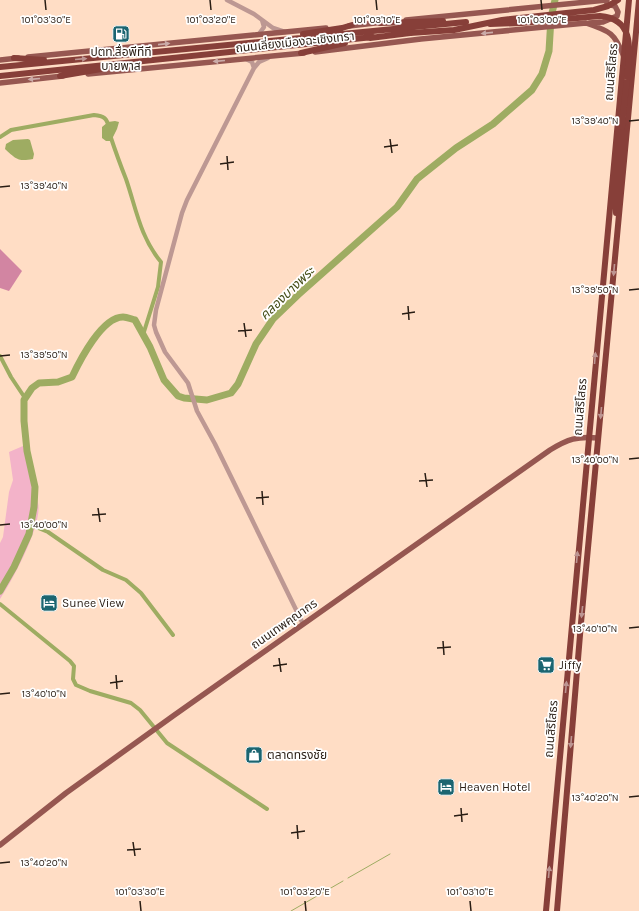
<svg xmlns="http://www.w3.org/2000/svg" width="639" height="911" font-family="Karla,'Noto Sans Thai',sans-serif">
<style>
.green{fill:#f3b3c9}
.forest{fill:#d285a2}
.water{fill:#9eac62}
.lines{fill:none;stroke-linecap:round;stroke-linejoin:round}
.stream{stroke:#9eac62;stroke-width:1}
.canal{stroke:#9eac62;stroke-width:4}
.river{stroke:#9eac62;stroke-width:7}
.minor{stroke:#bd9893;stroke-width:4.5}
.major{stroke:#965751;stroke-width:5.5}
.highway{stroke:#873f39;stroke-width:6}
.highway-bridge{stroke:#873f39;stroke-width:6}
.oneway{fill:#caaba8}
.oneway2{fill:#bd9592}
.ticks{fill:none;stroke:#291d14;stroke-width:1.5}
.labels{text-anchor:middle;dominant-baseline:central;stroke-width:3.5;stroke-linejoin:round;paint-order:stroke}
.street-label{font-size:12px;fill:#291d14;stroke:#fff}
.poi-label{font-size:12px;fill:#291d14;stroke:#fff;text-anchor:start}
.water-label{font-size:13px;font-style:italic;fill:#464f18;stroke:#fff}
.ticks-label{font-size:10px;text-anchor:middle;fill:#291d14;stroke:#fff;stroke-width:3.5;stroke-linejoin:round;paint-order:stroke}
</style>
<rect width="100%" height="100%" fill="#ffddc5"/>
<!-- green -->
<path class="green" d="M23,446C27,460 29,475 33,489C34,493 37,498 38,503C43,524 12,581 0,599V543L3,537L9,492L13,480L9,452Z"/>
<!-- forest -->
<path class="forest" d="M0,249L22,271L9,291L0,288Z"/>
<!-- water -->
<path class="water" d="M115,121L119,122L117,129L111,141H106L102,138V127L108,122Z
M28,139L30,140L34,154L33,159C18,162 16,159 5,149L6,144L13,140Z"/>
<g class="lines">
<!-- stream -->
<path class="stream" d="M348,878L390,854
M291,911L343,881"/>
<!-- canal -->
<path class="canal" d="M110,135C115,150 120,164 126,179C136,208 140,237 161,262L158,287L143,335
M0,137L11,130L94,115C104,116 107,118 109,128
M0,356L11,377L25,398
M31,525L48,532L103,570L126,580L141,593L173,635
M0,604L70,661L74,666L73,679L76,685L90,691L131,703L140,710L167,743L267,809"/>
<!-- river -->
<path class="river" d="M0,591L14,567L29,534L34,507L35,487L27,451L24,421V400L32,388L39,383L58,382L72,377C80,360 102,317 123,317C127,317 131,319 135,320L150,347L164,380L178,396L184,398L207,400L231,393L238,384L256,344L273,319L298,295L397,207L417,179L456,148L493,124L532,90L542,74L549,51L551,18L555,0"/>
<!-- minor -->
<path class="minor" d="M227,0L254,14L273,28L285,32
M259,34L264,27L262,20
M268,58L259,62L254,68L187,200L182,213L156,310L154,325L156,332L165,352L188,383L197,411L215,444L303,624
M246,59L252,62L254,68"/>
<!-- major -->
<path class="major" d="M406,20L607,0
M589,23L603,22L617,16L618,12L615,6L607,4
M349,26L384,22
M315,52L421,39L586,23C610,31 615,33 624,57
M28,57L326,28
M0,60L18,58
M88,74L304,53
M0,83L63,76
M0,845L66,793L173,716L550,450C568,439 577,436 598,438"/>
<!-- highway -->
<path class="highway" d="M380,23L443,21
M490,24L521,23
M303,34L342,28L352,25
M370,38L410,33
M301,53L345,43
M14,58L44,60
M0,67L466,22
M0,76L373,37
M60,76L107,68
M616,213V190L622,127
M546,911L629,0
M557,911L581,623L639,0"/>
<!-- highway-bridge -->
<path class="highway-bridge" d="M521,23L600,16C637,19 629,54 627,80C625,96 623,111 622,127
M410,33L454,30L502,20L594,10L608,6L618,0"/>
</g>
<!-- one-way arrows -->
<defs><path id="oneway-solid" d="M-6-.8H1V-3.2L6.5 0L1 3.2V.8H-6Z"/></defs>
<g class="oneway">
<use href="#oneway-solid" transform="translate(487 33) rotate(174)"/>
<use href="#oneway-solid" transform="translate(164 44) rotate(-6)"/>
<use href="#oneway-solid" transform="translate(219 61) rotate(175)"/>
<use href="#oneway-solid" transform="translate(34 79) rotate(175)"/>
</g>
<g class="oneway2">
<use href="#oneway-solid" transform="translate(81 59) rotate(-5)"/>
<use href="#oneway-solid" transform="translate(614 270) rotate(95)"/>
<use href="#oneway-solid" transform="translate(595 358) rotate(-85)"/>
<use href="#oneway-solid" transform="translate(601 413) rotate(95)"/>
<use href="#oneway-solid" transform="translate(577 557) rotate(-85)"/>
<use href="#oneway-solid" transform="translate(582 612) rotate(96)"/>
<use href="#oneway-solid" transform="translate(566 687) rotate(-85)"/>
<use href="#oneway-solid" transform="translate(571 742) rotate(95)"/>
<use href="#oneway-solid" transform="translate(549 872) rotate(-85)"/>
</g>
<!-- ticks -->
<path class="ticks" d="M45,0L46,10M210,0L211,10M376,0L377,10M541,0L542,10M629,121L639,120M390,139L392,153M384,147L398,145M227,156L228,170M220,164L234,162M0,187L10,186M629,290L639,289M408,306L409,320M402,314L415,312M244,323L246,337M238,331L252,330M0,356L10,355M629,459L639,458M425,473L427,487M419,481L433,480M262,491L263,505M256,498L269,497M98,508L100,522M92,515L106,514M0,525L10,524M629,628L639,627M443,641L444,655M437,648L451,647M279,658L281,672M273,666L287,664M116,675L117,689M110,683L123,681M0,694L10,693M629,797L639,796M461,808L462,822M454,816L468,814M297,825L298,839M291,833L305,831M133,842L135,856M127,850L141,849M0,863L10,862M140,901L141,911M305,901L306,911M470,901L471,911"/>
<!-- icons -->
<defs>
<symbol id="fuel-square" viewBox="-11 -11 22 22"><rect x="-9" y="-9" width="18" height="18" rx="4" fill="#1b6571" stroke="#fff"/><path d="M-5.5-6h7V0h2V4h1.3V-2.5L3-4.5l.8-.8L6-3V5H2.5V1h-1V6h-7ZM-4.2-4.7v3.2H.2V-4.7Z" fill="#fff"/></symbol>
<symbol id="hotel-square" viewBox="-11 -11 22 22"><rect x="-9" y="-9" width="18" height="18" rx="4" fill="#1b6571" stroke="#fff"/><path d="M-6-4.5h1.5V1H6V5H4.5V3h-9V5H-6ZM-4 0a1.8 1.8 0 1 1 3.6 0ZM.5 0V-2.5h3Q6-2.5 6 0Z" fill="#fff"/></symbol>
<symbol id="supermarket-square" viewBox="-11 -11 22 22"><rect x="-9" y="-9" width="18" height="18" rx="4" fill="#1b6571" stroke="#fff"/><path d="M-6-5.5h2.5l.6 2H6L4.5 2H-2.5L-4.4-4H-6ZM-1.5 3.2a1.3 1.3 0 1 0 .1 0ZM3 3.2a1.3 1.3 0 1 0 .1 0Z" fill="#fff"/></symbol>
<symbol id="shop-square" viewBox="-11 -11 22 22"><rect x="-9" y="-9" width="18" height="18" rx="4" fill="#1b6571" stroke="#fff"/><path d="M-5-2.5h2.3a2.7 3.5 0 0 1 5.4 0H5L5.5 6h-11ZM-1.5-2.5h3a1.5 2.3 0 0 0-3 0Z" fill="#fff"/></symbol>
</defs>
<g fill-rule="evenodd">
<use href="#fuel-square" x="111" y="24" width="20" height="20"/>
<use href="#hotel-square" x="39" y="593" width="20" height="20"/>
<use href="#supermarket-square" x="536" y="655" width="20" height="20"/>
<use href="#shop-square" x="244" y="745" width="20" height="20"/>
<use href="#hotel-square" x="436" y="777" width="20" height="20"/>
</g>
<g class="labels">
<!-- street labels -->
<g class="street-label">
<text transform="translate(295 42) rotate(-6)">ถนนเลี่ยงเมืองฉะเชิงเทรา</text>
<text transform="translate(611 72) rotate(-85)">ถนนสิริโสธร</text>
<text transform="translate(580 407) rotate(-85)">ถนนสิริโสธร</text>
<text transform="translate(284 624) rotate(-35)">ถนนเทพคุณากร</text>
<text transform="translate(551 729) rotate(-85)">ถนนสิริโสธร</text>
</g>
<!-- poi labels -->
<g class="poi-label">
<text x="121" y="52" text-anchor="middle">ปตท.สื่อพีทีที<tspan x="121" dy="14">บายพาส</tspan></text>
<text x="62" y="603">Sunee View</text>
<text x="559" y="665">Jiffy</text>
<text x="267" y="755">ตลาดทรงชัย</text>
<text x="459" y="787">Heaven Hotel</text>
</g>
<!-- water labels -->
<g class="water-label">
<text transform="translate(287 293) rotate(-44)">คลองบางพระ</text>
</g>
</g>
<g class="ticks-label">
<text x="46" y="23">101°03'30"E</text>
<text x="211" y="23">101°03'20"E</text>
<text x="377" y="23">101°03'10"E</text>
<text x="542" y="23">101°03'00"E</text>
<text x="595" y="124">13°39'40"N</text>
<text x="44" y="189">13°39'40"N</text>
<text x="595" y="293">13°39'50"N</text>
<text x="44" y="358">13°39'50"N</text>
<text x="595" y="463">13°40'00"N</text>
<text x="44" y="528">13°40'00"N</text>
<text x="595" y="632">13°40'10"N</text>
<text x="44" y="697">13°40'10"N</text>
<text x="595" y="801">13°40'20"N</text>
<text x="44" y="866">13°40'20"N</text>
<text x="140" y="895">101°03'30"E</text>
<text x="305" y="895">101°03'20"E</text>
<text x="470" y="895">101°03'10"E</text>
</g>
</svg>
